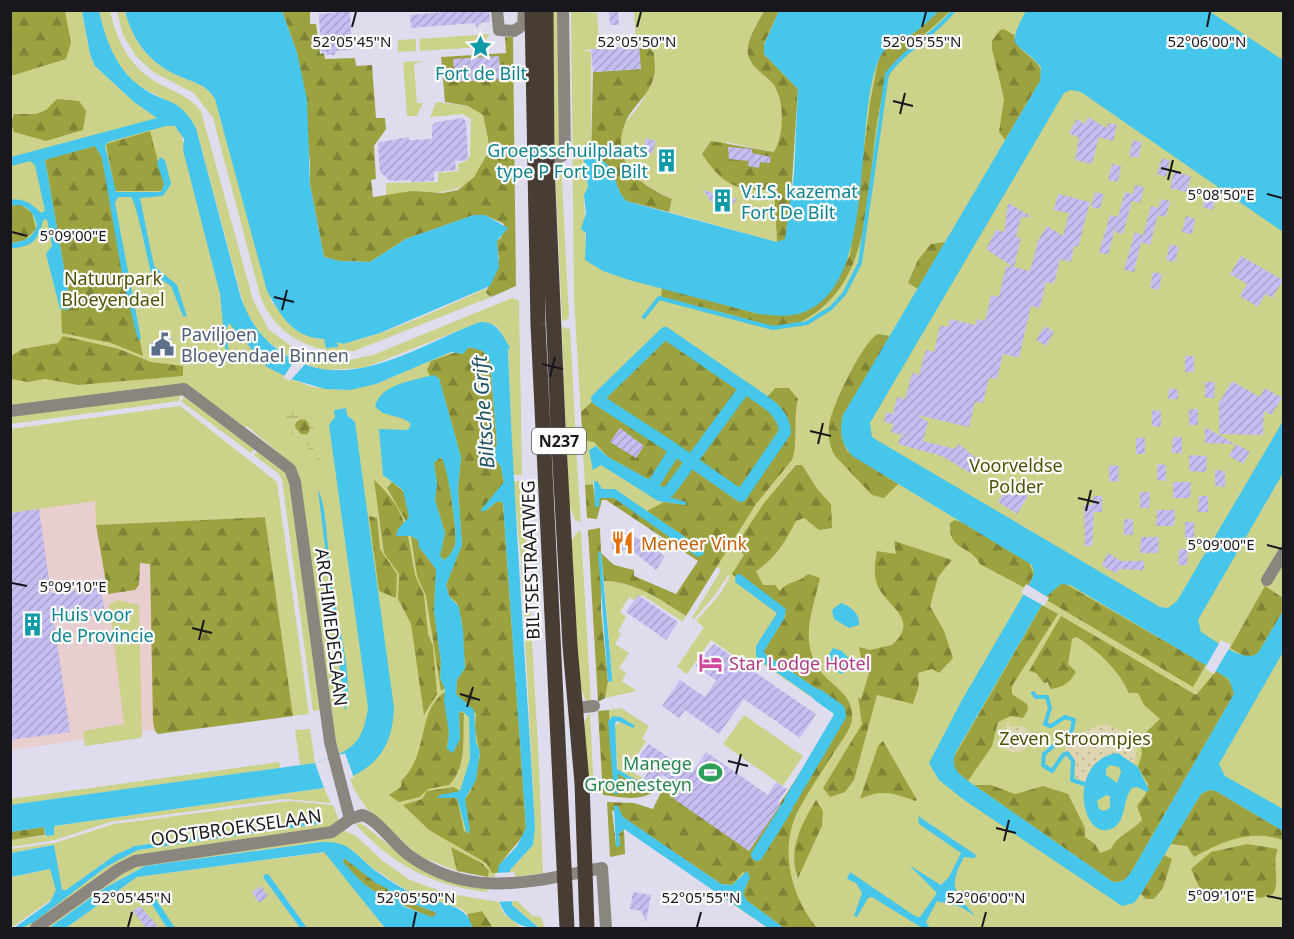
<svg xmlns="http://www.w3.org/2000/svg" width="1294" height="939" font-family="'Noto Sans',sans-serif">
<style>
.commercial{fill:#e9cecf}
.green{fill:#cdd28a}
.forest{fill:url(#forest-firs)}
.wetland{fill:url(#wetland-marsh);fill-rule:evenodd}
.sand{fill:url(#sand-dots)}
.water{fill:#46c6ea;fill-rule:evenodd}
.pier{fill:#dfdded}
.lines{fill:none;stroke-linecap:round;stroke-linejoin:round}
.stream{stroke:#46c6ea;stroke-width:4}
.canal{stroke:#46c6ea;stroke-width:12}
.building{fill:url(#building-hatch)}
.minor{stroke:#8b8580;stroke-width:12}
.primary{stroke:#473d35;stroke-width:15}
.ticks{fill:none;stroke:#18171d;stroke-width:2}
.labels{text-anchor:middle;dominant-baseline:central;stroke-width:4.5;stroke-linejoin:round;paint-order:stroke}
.shield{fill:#fff;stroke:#5d5d61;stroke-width:1.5}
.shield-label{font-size:16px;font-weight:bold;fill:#18171d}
.culture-label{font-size:18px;fill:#0d838f;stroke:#fff;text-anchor:start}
.park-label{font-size:18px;fill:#4e5104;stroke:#fff}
.service-label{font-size:18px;fill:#4e5e75;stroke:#fff;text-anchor:start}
.food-label{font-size:18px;fill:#c56008;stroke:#fff;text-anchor:start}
.street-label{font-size:18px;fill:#18171d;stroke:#fff}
.hotel-label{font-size:18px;fill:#b23c85;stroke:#fff;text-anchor:start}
.leisure-label{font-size:18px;fill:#27864d;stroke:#fff;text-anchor:end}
.water-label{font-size:20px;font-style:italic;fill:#1d5160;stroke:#fff}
.ticks-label{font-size:15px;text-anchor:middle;fill:#18171d;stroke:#fff;stroke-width:4.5;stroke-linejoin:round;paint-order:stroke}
</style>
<defs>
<pattern id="forest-firs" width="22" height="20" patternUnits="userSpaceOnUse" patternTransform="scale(1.5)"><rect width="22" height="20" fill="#9da241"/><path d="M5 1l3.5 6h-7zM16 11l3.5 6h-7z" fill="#7f8336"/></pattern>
<pattern id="wetland-marsh" width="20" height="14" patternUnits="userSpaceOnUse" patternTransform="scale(1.5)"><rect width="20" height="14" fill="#cdd28a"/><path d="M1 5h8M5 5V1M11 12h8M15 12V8" fill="none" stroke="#afb477"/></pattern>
<pattern id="sand-dots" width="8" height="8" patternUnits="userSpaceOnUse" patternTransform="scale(1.5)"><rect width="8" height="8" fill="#dfd6b1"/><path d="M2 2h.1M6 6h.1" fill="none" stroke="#bfb798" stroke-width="1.8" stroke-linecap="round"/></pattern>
<pattern id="building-hatch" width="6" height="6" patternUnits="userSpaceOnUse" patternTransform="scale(1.5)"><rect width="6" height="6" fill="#c6bef1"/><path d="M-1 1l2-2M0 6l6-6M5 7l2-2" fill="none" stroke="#a9a3ce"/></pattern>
</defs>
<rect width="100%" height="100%" fill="#dfdded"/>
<!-- commercial -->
<path class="commercial" d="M145,482L166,728L11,750L10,499Z"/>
<!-- green -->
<path class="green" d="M10,11H82L90,54L95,66L134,102L180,129L220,294L285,376L312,387L340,390L376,384L451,352L503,503L526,828L498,869V878L457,871L419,856L366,808L354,789L335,740L285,458L247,426L245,427L185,384L11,406Z
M99,11H110C117,41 129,67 158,83C174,92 189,96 201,111L253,300L269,330L298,351L295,361L263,338L245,310L196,128C184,106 166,101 145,89C116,74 106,40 99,11Z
M117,11H125C133,42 150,64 181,77C195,83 206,84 215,99L272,303L315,339H324L326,348L337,347V341C357,349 463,299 487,288L486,293L491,297L354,351C313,355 274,335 260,295L213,118L194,93L153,72L136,56L123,35Z
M552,11H557L559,16L561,145L554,154Z
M571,11L597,13L600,49L583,50L591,52V156L586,157L588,187L584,195L586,260L746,303L906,11H1283V928H768L719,895L781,804L836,714L758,661L748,665L711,640L687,674L677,667L704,627L696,621L720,594L730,576L728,575L716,594L694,619L692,618L721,570L615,489H602L594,481L593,484L585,485L574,298Z
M634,11H764C758,23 743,44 749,58C753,69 767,76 774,85C786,104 784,134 774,152L726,142L759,191L774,189L777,242L669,212L672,199C651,190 619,169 618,144C618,127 633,115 641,103C649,90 650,68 654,53L646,45L636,46Z
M490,34L481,47L420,51L419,39Z
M416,39V51L398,52V40Z
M423,61L414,64L417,103H423L417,116H407L403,62Z
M436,102L468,106L483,115L490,149C484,158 479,171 473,178C453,201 414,187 386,197V183L438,182V173L458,171V164L466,161L470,156L471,119L463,114L430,117Z
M561,161L569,317L565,321L562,320L555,165Z
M512,298L519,301L522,475H513L508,347L498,327L492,324L470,326L364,368L325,370L304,364L312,358L339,362L373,355Z
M562,327L570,329L576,440H566Z
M181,393L179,401L11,424V416Z
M184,394L257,446L251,453L182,402Z
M180,406L277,482L309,714L293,716L265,517L96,525L95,501L11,513L10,429Z
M566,446L576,447L581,522L575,520L568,502Z
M259,449L284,468L289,478L320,710L313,711L282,480L279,474L254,455Z
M513,481H523L539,764L543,873L515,877V872L510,873V870L533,845L535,827L521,560Z
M578,531H581L591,702L585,699L579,684L571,541Z
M604,581C637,582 659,599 686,616L683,622L642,595L637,602L629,597L620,612L626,617L618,631L621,634L615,644L629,653L619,668L626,673L622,681L637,691L605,698L608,682L612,681V677Z
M118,600L139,605L142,735L141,738L85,746L83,731L124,724L109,604Z
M621,708L649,726L642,739L646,741L628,769L658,788H650L618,770L614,726L620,722L609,717V710Z
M589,713L590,715L594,791L588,787L584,723Z
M744,715L803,756L783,786L723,744Z
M310,729L315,763L300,765L295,730Z
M279,762L280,768L11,805L10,799Z
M324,788L331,803L284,799L110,822L55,840L11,847L10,840L54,835V826Z
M290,801L333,805L339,820L329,828L150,853L31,928H22L106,867L138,850L319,824L317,820L135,846L115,855L66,890H62L47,846L11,853L10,849L55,843L114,824Z
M360,823C365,824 406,861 420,868C439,878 466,886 488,889L487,892C433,886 393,865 356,825Z
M343,830L356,836L383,861L410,880L446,893L499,902L503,913L522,928H493L482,911L467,914L462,909L409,892L371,867L351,849L321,842L145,866L103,889L49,928H42L135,865Z
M325,852L385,928H307L269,875L263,877L300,928H175L148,891L146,895L167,928H66L137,877Z
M50,869L57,890L55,897L11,928V877Z
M512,901H517L533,916L541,917L545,928H539L512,905Z"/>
<!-- forest -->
<path class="forest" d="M11,10L65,11L71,43L66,59L11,76Z
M282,11H310V24H316L320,54L324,53L325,59L355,58L356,66L372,65L376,118H385L386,129L374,146L376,179L371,180L373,197L412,191L443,193L458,190L474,177L490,149L483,115L468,106L445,102L441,57L506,53L505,37H513L516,286L491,297L486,293L499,258L496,241L501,238L504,224L485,215H474L406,239L370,262L339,261L324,257L310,185V162L297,53Z
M764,11H779L764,44V54L798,89L789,228L785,240L777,242L774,189C737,193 722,184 702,154L711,141L774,152C784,134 785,103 774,85C767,76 753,69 749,58C743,44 758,23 764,11Z
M939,11H950C929,33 898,51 887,81C861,154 885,264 814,314C806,319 795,326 785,327C767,328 749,320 732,315C708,309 685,303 661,298L662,288L759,314L820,302L832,290L850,255L870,103L878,61L883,51L914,33Z
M1004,29L1014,35C1016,56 1048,59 1040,81L1005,140L999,132L1004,99L992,49V41L1000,30Z
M646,45L654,53C654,60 656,69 654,76C650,94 635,104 627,119C608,159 637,184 672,199L669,212L626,201C610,182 618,163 591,156L593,72L640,69L639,49Z
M57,99L79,101L86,111L83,130L46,141L14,132L11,123L14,114H36L46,110Z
M150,131L164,184L162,191H115L106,144Z
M95,146L98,147L102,158L143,356L111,343L62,333L61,310L70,306V302L45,159Z
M20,204L32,213L36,229L25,240L11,243V206Z
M945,242L918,289L908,283L918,260L931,244Z
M663,334L765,400L775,388H789L798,399C793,417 798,449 792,460L756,504L686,616C659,599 637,582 604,581L601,553V610L608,682L605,698L598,702L588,530L600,528L601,553L614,565L634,570V576L676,594L698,561L606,500H602L597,519L587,518L585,485L593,484L596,507L600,498H614L704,554V550L647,511L664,502L685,505L670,497L669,491L608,457L594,442L583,440L581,412Z
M878,334L891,336L843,415C840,428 841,440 847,451L898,484L884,498L872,495L836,457C830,449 828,437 829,427C830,409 863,341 878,334Z
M63,336L119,349L151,362L183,366V376L78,385L45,379L28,382L11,379V356L22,349L58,343Z
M475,347L483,351L490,360L497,444L493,455L501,467L504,482L486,511L498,501L503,503L526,828C521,845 500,856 498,873H492L486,863L429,830L403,805L422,799L427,791L454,787L460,791L437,798H457L464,831L469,833L465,799L471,791L480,756L475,729L476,714L456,694L457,680L465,668L462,623L457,603L449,596L446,585L462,545L458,489L461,457L439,378L430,376L427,370L431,361L459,351L462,354L466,348Z
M295 427a8 8 0 1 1 16 0a8 8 0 1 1-16 0Z
M439,457L445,461C448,476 458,533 455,545C453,551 449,557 444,560L440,556L445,533L435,500L437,484L434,463Z
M796,465H802L818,490L831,504L832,528L819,530L804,518L796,521C785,542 776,558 756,571L763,585H775L780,591C788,580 799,583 808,574L820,578C814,606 801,635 815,663C825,684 854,691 852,718C852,729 839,744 833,754C822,772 809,790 799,809C778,848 791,896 817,928H784L746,900L743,893L750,877L743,872L732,885L721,884L612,810L616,845H620L619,834L624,829L625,854L610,857L607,802L634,803L653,809L662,790L669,789L749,851L826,733L836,714L819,702L839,704L765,654L763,651L786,615L732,574L744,555L736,545L764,503Z
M374,480C387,492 399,506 404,523L396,536H408L415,575L424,595L428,634L433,646L437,694L424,715L411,624L398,599L399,574L384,553Z
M392,482L405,493L409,517L406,521L387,488Z
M369,516L377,518L380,549L397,574L396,598L379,591Z
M265,517L293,716L158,734L155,731L153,722L150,564L140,563L139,585L135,590L108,594L96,525Z
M955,520L964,523L1028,560L1034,574L1027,589L980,564C970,544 948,552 950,523Z
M411,536L418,540L422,551L436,569L434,611L441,662L440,678L445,688L441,691L426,596L417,576Z
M894,541L952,560L938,577L930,606L944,631L953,658L939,673L932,669L918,673L919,685L913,704L877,695L854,780L845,792L830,797L823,788L862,724L858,697L861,699L869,673L861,658L859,647L870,650L892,645C922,619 884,605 877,584C873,573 875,562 877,551L896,554Z
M1064,583L1206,665L1193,687L1045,599L1053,587Z
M1265,586L1283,598V611L1258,653C1249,661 1239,653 1230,648Z
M1042,605L1058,614L1012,686V694L1027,704L1028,710L1023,718L1011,716L998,722L992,746L968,781L954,769V757Z
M1061,616L1196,695L1216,671C1226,677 1234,681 1234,694L1133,869L1124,881L1113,882L974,785H991L1015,794L1043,786L1068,794L1085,828V837L1095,844L1100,853L1111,849C1117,835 1133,831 1142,820L1137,806L1147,792L1148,784L1138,767L1142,754L1140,738L1160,719L1144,705L1138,693H1129C1118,669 1099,652 1077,637L1072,639L1068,664L1076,672C1069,684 1063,687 1050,689L1048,682L1044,683L1036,673L1029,671Z
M445,692L449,733L447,747L460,739L459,712L464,713C462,737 468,766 449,785L428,789L420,797L399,802L389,795L401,787V781C430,754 416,711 445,692Z
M609,710L614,794H617L618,774L648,790L658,788C644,803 620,797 603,795L598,711Z
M883,741L917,800L915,801C895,793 880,789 860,799L878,746Z
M1209,790L1216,791L1283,831V840C1249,829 1223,841 1194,857L1187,846L1170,844L1201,794Z
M816,800L823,811L822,826L798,878C787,850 802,823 816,800Z
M44,827L45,835L11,840L10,832Z
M1247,844L1278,849C1271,864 1281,880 1273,894L1261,898L1236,893L1210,894L1199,887L1191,869L1211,852Z
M451,847L482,863L489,871L488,877L457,871Z
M1164,855L1172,859L1163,888L1154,899H1146L1141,894Z
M344,858L388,889L390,896C373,897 354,874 342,862Z
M403,900L435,912L437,915L433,918L402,905Z
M482,911L493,928H472L467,914Z"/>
<!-- wetland -->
<path class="wetland" d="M293,412L317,419C312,436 323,454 318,466L307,445L280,424L281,417ZM300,419L306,420L310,427L308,435L301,434L294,426L295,422Z"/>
<!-- sand -->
<path class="sand" d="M1008,721L1010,727L1024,726C1032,735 1031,751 1017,752C1009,753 1004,748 999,746Z
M1106,724L1126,733L1137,751L1134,764L1121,756L1095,764L1085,783L1075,777V760L1070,752H1064C1070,735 1090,727 1106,724Z"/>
<!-- water -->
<path class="water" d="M82,11H99C106,40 115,68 141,87C166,105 179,96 196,128L241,298C251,325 265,343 289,357C352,394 420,344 480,322C499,321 502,337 510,347L508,350C514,509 526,668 535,827L533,845L510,870L512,905L539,928C502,928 492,898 499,865L517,846L526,828L503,503L498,501L485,511H480L504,482L501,467L492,454L497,444L490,360L483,351L469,347L463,354L451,352L376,384L350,390L325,389L291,379L267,367L229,323L226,330L229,355H226L220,294L183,150L184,139L175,126H166L108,142L105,146L116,192H161L164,184L157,163L160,157L165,160L171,184L163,196L140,198L154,266L177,285L187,317L183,316L171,286L151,273C148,261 136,201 131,197H118L115,203L141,339L138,340L123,280L102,158L95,146L45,160L70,302L69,310L60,309L46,254L52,246L47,219L43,220C39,239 32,248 11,248V243C23,242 33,238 37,226C34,212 25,202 11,206V200C24,198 32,204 41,213L45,211L35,165L30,161L11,166V157L157,118L134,102L95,66L90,54Z
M125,11H282L297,53L307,99L310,185L324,257L339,261L370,262L406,239L474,215H485L508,228L497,241L499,267L490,286L380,333L343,344L337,342L338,347L326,348L324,339C292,338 280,314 267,291L215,99C206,84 195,83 181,77C150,64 133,42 125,11Z
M779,11H939C931,18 924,26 915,32C902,40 886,44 879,59C852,121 879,283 804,312C790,318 773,315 759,314L629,280L603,271L585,260L586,233L581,229L586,213L584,195L588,187L584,160L591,156C618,162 611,183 626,201L777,242L785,239L794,174L798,89L764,54V45Z
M1026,11H1209L1283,60V232L1081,92L1071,90L1064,93L870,423L872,437L880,442L1160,607L1168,608L1177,601L1283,421V473L1198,620L1201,632C1215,640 1244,664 1258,653L1283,611V652L1219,764L1225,776L1283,809V831L1216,791L1209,790L1201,794L1141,894L1134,903L1122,906L964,800L939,780L929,763L962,700L1029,585L1034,574L1032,565L854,457C841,445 839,432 843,415L1040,81L1041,67C1017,39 1004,52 1026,11ZM1061,584L1070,585L1229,679L1234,694L1133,869C1127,878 1124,883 1113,882L974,785C962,776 948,769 956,752L1047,596Z
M433,375L439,378L461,457L458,489L462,545L446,585L449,596L459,607L463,631L465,668L457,680L456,694L474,710L476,742L480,752L476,780L465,799L470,830L467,834L457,798H437L440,795L460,791L470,759L469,717L462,711L459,712L460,739L453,753L447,749L449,733L444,700L445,689L440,678L441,662L434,611L436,569L419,547L418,540L411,536H396L398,529L409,517L403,490L383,475L379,429L408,430L411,424C402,414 383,418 375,406C382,383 413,381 433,375ZM441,457C448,465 458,534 455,545C453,551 449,557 444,560L440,556L445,533L435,500L437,484L434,463Z
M346,408L347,415L355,422L394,708C392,758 367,773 324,788L54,826V835L46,836L44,827L11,832L10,805L315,763C350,751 363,746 368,707L329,425L335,417L334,410Z
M596,446L608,457L670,491V497L686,502V505L658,501L601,465L593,470L589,450Z
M594,481H597L602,489H615L704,550V554L698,557L614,498H600L599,507H595Z
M318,490C327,504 328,560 331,580C335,610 356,686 345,711Z
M598,552L601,553L612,677V681L608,682Z
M740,574L786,609L784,619L764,651L765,654L841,705L819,702L756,658V646L777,613L735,582L736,575Z
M841,603C852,607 860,614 859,625L849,628L834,619L832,610Z
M833,648L842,651L851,661L850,669L841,674L834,670L827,658Z
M613,716L621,717L635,726L633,728L618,721L615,723L617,769L650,788L648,790L618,774L617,794H614L608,721Z
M1118,753L1138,767L1149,790L1147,792L1137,787L1132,788C1123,798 1126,818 1116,826C1083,851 1063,760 1118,753ZM1110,765L1119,767L1121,772L1117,783L1106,775V769ZM1106,795L1110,796V808L1104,811L1099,809L1097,801Z
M614,806H618L623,817L721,884L732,885L747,871L750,877L743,893L746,900L784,928H768L624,829L619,834L620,846L616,847Z
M918,816L976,855L975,858L964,857C948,887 954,891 975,916L961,907L937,901L926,922L930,928H922L872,897L868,898L857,917L854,916L862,893L856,883L847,879L850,872L915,916L920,917L937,893L909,865L941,885L949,877L961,853L919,824Z
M318,820L319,824L138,850L106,867L34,922L22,928H14L50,902L56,890L50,869L11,877V853L54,845L62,890H66L115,855L135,846Z
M321,842C327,842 334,842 340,844C353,848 362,860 373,869C384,877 396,885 408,891C429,903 470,902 472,928H385L324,852L137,877L66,928H49L103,889L145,866ZM344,858L376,883L388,889L390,896C373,897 354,874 343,862ZM403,900L435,912L436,915L432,917L402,906Z
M265,874L269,875L307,928H300L263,877Z
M148,891L151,892L175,928H167L146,895Z"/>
<!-- pier -->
<path class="pier" d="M296,358L307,362L290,381L283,378Z
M1026,584L1049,598L1044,606L1021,593Z
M1221,640L1231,645L1214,674L1205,668Z
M345,753L354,778L324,788L315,763Z
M513,872L515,901L496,902L495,873Z"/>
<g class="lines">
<!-- stream -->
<path class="stream" d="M644,317L659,298L773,328L807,323L831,308L844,294L860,263L887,74C905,49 935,35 954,10
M1033,693L1036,697H1047L1050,708L1045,724L1051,726L1065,717L1074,720L1072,730L1044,754L1043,765L1052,771L1063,755L1067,753L1073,761L1072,780L1084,784"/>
<!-- canal -->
<path class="canal" d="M651,488L675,450L741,496L785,432C784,410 762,400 745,388
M656,492L662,495L670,490L745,388L665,333L597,399L674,449
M790,801L840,716L839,710L818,695
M757,855L787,807"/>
</g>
<!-- building -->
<path class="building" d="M467,10H489L490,22L480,23L477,28L474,23L411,28L410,15Z
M609,10H618L619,25H610Z
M350,11L352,50L335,51V55H326V52H321L319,14Z
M639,46L641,69L593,72L591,49Z
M499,56L501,79L455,82L453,59Z
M1088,117L1107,128L1108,123L1117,125L1113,141L1099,137L1092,164L1075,160L1079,138L1069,133L1077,119L1085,124Z
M462,118L466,121L468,160L455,161L456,170L434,172V181L412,182L411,180L390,181L380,172L378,144L380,142L409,137V140L432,139V126L436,122Z
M646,138L656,141L652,154L642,151Z
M1133,140L1142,142L1138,158L1129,156Z
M728,147L752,149V153L771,157L770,163L760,162L759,168L748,166L749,161L729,159Z
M662,152L673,155L670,168L660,166Z
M1162,158L1170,161L1166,177L1157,174Z
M1112,164L1121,166L1118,182L1108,180Z
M1174,172L1191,176L1187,192L1170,188Z
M1135,185L1144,187L1140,203L1132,201L1123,234L1115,232L1116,225L1108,255L1099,252L1110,215L1118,217L1125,192L1133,194Z
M703,190L719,194L737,199L728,211L714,206Z
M1095,192L1104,194L1100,209L1091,207Z
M1207,192L1216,194L1213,210L1202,207Z
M1058,194L1090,202L1078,247L1074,246L1071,262L1060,259L1054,284L1046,282L1040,308L1031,306L1019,358L1003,354L997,379L989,378L983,403L975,402L969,427L917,415L928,422L923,441L955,449L959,444L978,460L970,473L942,456L898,444L901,436L908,437L891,432L893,424L884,422L886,412L893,414L897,397L905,399L912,373L919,375L926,350L934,352L940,326L948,327L950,319L975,325L977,319L985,321L991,295L999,297L1006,266L1013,267L986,249L996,230L1004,232L1008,203L1032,217H1021L1016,237L1021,238L1014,267L1030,271L1038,241L1047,226L1063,236L1069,213L1054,210Z
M1161,199L1170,201L1166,217L1158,215L1150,245L1141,242L1134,272L1124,270L1135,232L1143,235L1151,206L1159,208Z
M1186,216L1195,219L1192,234L1182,232Z
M1170,244L1179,247L1175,262L1166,260Z
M1241,256L1283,280L1272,298L1265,294L1258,307L1240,296L1247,284L1230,274Z
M1153,272L1162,274L1159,290L1150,288Z
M1045,326L1054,332L1046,346L1036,340Z
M173,337L164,351L157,354L151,350V343L154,341Z
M1185,356H1194V372H1185Z
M1232,381L1260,397L1265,388L1282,398L1271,415L1264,411L1263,435L1219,434V403Z
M1205,382H1215L1214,398H1205Z
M1169,389H1178V399H1168Z
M1189,409H1198V425H1189Z
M1152,410L1161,411V427L1152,426Z
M1205,427L1235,444L1205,443Z
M620,428L644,446L636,458L610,442Z
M1173,437H1182V453H1172Z
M1136,438H1145V454H1136Z
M1236,444L1250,452L1243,464L1229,456Z
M1189,455L1207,456L1206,472L1189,471Z
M1157,464L1166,465V481L1157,480Z
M1109,465L1119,466L1118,482L1109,481Z
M1215,470L1225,471V487L1215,486Z
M1173,482H1191L1190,498H1173Z
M1011,486L1028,496L1017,514L998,502L1007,487L1010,489Z
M1140,492H1150L1149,508H1140Z
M1093,496H1102V512H1094L1092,546H1085L1084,505H1093Z
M1199,496H1208V512H1198Z
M39,509L51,593L101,587L105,614L54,621L70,732L10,740V513Z
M1157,510H1175L1174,526H1156Z
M1124,519H1133V535H1124Z
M1185,522H1194V538H1185Z
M629,533L665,556L656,570L633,551L612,549L611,534Z
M1141,537H1159L1158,553H1140Z
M1179,549H1188L1187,565H1178Z
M1108,553L1121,561H1144V570L1119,569L1117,573L1107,569L1102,564Z
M638,595L678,622L666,640L626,612Z
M714,644L816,714L800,738L744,699L719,734L685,710L679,718L662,706L680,680L705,697L716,680L695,666Z
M649,744L692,773L706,752L768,795L776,782L787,789L778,802L781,804L749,851L674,799L681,788L663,775L655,786L644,779L650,767L638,758Z
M261,886L268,896L259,903L252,892Z
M633,892L651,895L646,922L641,911L630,909Z
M140,906L156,924L158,928H146L133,911Z"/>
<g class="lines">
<!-- minor -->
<path class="minor" d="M497,10L499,30L514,31L523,25L524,10
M547,165L565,154L563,10
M10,411L184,389L290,469L295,482L330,742L350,819
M1267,580L1284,552
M575,708L594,706
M36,928L119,869L135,861L332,832L350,819L362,815C377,818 395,846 410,856C471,900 535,881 602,868L606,928"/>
<!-- primary -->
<path class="primary" d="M532,10L538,325L567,928
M546,10L547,165L558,426L570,646L582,783L587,928"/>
</g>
<!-- ticks -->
<path class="ticks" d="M352,27L356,12M637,27L641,12M922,27L926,12M1207,27L1210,12M893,101L913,106M900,114L905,93M1161,168L1181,173M1168,180L1173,160M1267,194L1282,198M12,232L27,236M274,297L294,302M282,310L287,290M542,364L563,369M550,377L555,357M810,431L831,436M818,444L823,423M1078,498L1099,503M1086,511L1091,490M1267,545L1282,549M12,583L27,586M192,628L212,633M199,640L204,620M460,694L480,700M467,707L473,687M728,761L748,766M736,774L741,754M996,828L1016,833M1004,841L1009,820M1267,896L1282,899M128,927L132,912M413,927L416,912M697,927L701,912M982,927L986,912"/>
<!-- icons -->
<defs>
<symbol id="sight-bare" viewBox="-9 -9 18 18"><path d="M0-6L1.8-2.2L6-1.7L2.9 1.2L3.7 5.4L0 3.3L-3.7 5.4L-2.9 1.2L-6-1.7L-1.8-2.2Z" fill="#0f9aa8" stroke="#fff" stroke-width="2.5" paint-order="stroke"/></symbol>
<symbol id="building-bare" viewBox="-9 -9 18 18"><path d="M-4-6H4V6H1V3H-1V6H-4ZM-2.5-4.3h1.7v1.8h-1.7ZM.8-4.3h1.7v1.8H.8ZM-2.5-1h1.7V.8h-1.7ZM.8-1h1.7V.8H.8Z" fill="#0f9aa8" stroke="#fff" stroke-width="2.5" paint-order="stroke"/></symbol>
<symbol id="civic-bare" viewBox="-9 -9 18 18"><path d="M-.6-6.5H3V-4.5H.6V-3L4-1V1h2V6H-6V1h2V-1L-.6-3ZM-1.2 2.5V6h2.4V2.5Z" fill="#5c6f8a" stroke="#fff" stroke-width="2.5" paint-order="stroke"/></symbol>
<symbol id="restaurant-bare" viewBox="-9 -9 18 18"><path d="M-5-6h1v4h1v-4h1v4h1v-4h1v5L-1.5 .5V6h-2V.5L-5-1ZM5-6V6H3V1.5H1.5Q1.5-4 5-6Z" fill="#e8710a" stroke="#fff" stroke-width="2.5" paint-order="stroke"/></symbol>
<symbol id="hotel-bare" viewBox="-9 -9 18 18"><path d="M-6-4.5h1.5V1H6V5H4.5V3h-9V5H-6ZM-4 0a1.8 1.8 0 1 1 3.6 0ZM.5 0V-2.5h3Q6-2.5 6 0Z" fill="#d1479c" stroke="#fff" stroke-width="2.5" paint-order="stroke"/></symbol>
<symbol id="stadium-bare" viewBox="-9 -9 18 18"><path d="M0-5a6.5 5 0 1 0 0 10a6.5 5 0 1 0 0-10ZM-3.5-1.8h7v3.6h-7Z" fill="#2e9e5b" stroke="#fff" stroke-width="2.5" paint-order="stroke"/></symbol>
</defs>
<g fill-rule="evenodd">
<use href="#sight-bare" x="464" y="30" width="33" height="33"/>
<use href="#building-bare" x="650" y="144" width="33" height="33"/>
<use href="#building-bare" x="706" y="184" width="33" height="33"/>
<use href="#civic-bare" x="146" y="328" width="33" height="33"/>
<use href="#restaurant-bare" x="606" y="526" width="33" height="33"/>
<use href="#building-bare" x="16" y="608" width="33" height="33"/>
<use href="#hotel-bare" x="694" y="646" width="33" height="33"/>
<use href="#stadium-bare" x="694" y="756" width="33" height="33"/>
</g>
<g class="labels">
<!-- shield labels -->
<rect class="shield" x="532" y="428" width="54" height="26" rx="4.5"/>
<g class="shield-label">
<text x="559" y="441">N237</text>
</g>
<!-- culture labels -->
<g class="culture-label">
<text x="481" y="73" text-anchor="middle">Fort de Bilt</text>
<text x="648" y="150" text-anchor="end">Groepsschuilplaats<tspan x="648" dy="21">type P Fort De Bilt</tspan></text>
<text x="741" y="191">V.I.S. kazemat<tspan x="741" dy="21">Fort De Bilt</tspan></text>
<text x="51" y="614">Huis voor<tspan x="51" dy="21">de Provincie</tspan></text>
</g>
<!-- park labels -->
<g class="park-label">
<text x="113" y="278">Natuurpark<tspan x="113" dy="21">Bloeyendael</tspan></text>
<text x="1016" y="465">Voorveldse<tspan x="1016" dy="21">Polder</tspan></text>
<text x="1075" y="738">Zeven Stroompjes</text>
</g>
<!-- service labels -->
<g class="service-label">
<text x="181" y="334">Paviljoen<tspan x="181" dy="21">Bloeyendael Binnen</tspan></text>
</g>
<!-- food labels -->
<g class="food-label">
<text x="641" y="543">Meneer Vink</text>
</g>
<!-- street labels -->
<g class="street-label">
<text transform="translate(530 560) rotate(-92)">BILTSESTRAATWEG</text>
<text transform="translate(332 627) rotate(83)">ARCHIMEDESLAAN</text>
<text transform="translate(236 827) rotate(-8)">OOSTBROEKSELAAN</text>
</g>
<!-- hotel labels -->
<g class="hotel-label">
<text x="729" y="663">Star Lodge Hotel</text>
</g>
<!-- leisure labels -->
<g class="leisure-label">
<text x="692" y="763">Manege<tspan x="692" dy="21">Groenesteyn</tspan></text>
</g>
<!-- water labels -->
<g class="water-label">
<text transform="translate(483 412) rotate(-94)">Biltsche Grift</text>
</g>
</g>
<g class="ticks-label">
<text x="352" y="47">52°05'45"N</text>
<text x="637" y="47">52°05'50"N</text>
<text x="922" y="47">52°05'55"N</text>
<text x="1207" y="47">52°06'00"N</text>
<text x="1221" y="200">5°08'50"E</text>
<text x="73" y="241">5°09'00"E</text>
<text x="1221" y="550">5°09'00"E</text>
<text x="73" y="592">5°09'10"E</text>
<text x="1221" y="901">5°09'10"E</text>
<text x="132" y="903">52°05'45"N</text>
<text x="416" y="903">52°05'50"N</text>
<text x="701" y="903">52°05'55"N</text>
<text x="986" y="903">52°06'00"N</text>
</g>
<!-- border -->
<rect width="1294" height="939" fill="none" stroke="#18171d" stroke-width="24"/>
</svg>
